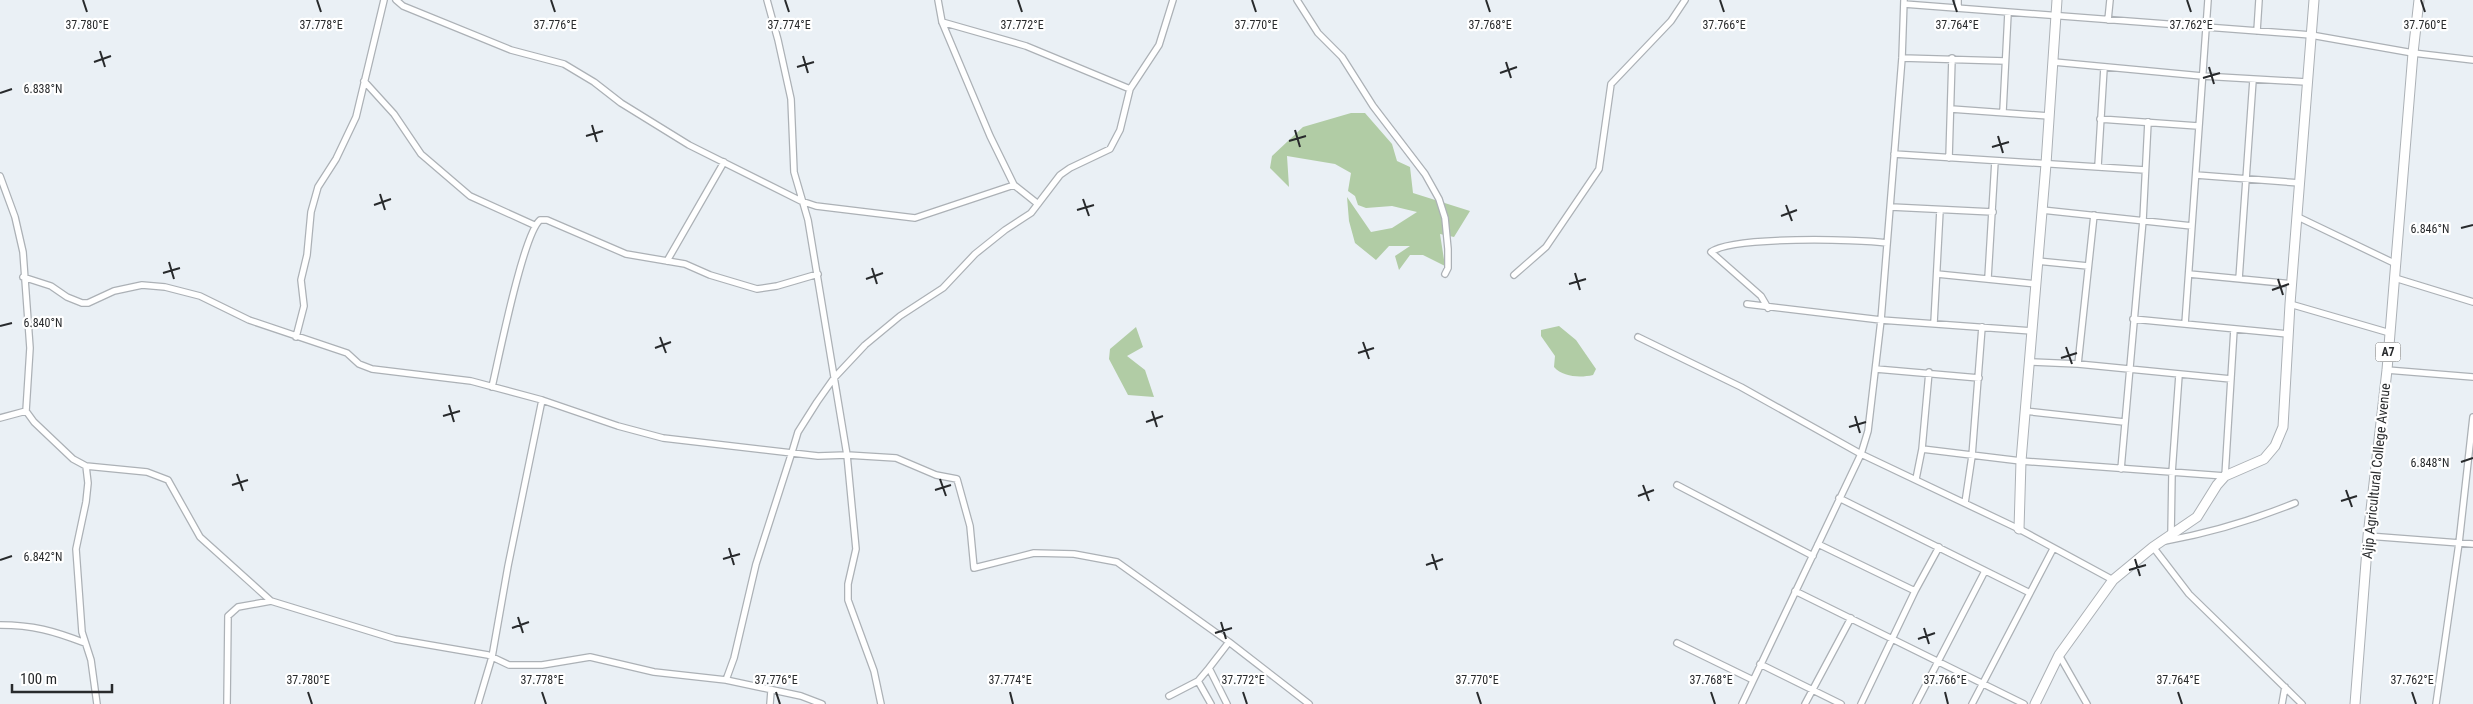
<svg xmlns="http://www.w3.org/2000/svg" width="2473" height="704" font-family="'Roboto Condensed',sans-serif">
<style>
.green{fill:#b1cca5}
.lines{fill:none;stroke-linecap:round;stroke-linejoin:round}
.street-casing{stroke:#acb1b6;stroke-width:8}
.secondary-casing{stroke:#acb1b6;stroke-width:11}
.primary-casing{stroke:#acb1b6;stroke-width:11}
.street{stroke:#fff;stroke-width:5.5}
.secondary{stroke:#fff;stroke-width:9}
.primary{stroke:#fff;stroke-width:9}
.ticks{fill:none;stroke:#282a2c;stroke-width:2}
.labels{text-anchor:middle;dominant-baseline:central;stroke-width:4.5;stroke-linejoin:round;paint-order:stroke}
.shield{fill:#fff;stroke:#686a6b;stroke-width:1}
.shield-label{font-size:12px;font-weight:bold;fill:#282a2c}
.street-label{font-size:14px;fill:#282a2c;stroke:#fff}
.ticks-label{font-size:12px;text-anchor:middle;fill:#282a2c;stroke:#fff;stroke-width:4.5;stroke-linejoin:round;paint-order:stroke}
</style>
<rect width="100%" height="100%" fill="#eaf0f5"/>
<!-- green -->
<path class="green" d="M1351,113H1365L1392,144L1397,161L1410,167L1413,193L1470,211L1454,237L1440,234L1445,266L1423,255H1410L1399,270L1395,256L1410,246H1389L1376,260L1355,243L1349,221L1347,197L1371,232L1392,228L1417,212L1392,206L1366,208L1358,205L1355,196L1348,191L1351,173L1335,164L1287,156L1289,187L1270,168L1272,156L1303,127Z
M1559,326L1576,340L1596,369L1593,375C1580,378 1563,377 1554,367L1555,356L1541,336V330Z
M1136,327L1143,347L1127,356L1145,370L1154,397L1128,395L1109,359L1110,349Z"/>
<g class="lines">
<defs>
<path id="street" d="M396,0L403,6L511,50L564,64L594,82L621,103L689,145L801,201L816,206L915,218L1014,185
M767,0L778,40L791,99L794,172L808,220L847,455L856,549L848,584V600L874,671L881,704
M938,0L942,22L990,136L1014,185L1038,204
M1297,0L1318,33L1342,57L1373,106L1425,174L1439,199L1445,218L1448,249V268L1445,274
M1904,4L2311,35L2413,53L2473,60
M1958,8V0
M2108,20L2110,0
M942,22L1026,46L1130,89
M2257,31L2259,0
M1902,58L2005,61
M2054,62L2202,76L2306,82
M364,81L394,114L421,154L470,196L534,225
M1951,109L2049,116
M2003,111L2008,13
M2100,119L2198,126
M1894,154L2145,170
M1949,158L1952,58
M2098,166L2104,68
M2196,175L2300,183
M0,176L15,217L23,252L30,348L26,411L34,422L73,459L86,466L147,472L168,480L200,537L271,601L395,639L488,655L509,665H542L590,657L654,672L726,680L801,696L822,704
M1891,207L1993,212
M2042,210L2192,226
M2298,217L2396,264
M667,261L724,162
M2037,261L2088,266
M1937,274L2036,284
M2189,274L2292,284
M1514,275L1546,247L1599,169L1611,84L1671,21L1685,0
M23,277L51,286L67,297L82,303H88L114,291L142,285L165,287L200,296L249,320L347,353L359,364L372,369L471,381L542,400L618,426L663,438L818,456L847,455L896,458L936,475L957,479L970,526L974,568L1034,553L1074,554L1117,562L1229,642L1209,668L1227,704
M1988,278L1995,161
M2395,278L2473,302
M2239,279L2253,80
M1747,304L1881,320L2032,331
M2290,304L2390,333
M1768,308L1761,296L1711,252C1732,236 1857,239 1887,243
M2133,319L2288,334
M1934,323L1940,210
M2185,324L2208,0
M296,337L304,306L301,280L307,255L311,212L318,187L336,159L356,117L384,0
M1638,337L1741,387L1861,454L2019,529L2113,580
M2030,362L2078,364L2231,379
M2078,364L2094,215
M1876,369L1979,378
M2387,370L2473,377
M492,387C499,357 523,235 540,220H547L626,254L685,264L710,275L757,289L777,286L818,274
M2024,411L2124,422
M0,418L26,411
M1922,449L2021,461L2225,476L2234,329
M86,466L88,483L86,502L76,549L82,632L91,660L97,704
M2121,469L2143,220L2148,122
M1916,479L1922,449L1929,372
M1677,485L1813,556
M1839,498L2030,593
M1965,503L1972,456L1982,327
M2171,535L2172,473L2179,375
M2368,536L2473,544
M2165,541C2210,533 2253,520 2295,503
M1818,544L1915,591
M2153,547L2189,594L2302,704
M1795,591L2024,704
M0,625C33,625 54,631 85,643
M1229,642L1309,704
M1677,643L1753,680
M2059,655L2087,704
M1760,664L1841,704
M726,680L734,658L756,564L792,452L798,432L817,402L834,378L865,345L900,316L943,288L975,254L1005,230L1031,213L1060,175L1070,168L1110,149L1120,130L1130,89L1159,45L1173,0
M1198,681L1211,704
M1169,696L1198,681L1209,668
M227,704L228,616L238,607L271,601
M478,704L492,657L508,566L542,400
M770,704L771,691
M1742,704L1861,454L1868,431L1881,320L1902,58L1904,0
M1805,704L1851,618
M1861,704L1915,591L1939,547
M1916,704L1985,571
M1972,704L2053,549
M2282,704L2285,687
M2436,704L2459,543L2473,417"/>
<path id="secondary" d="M2019,529L2021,461L2046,164L2057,0
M2035,704L2059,655L2113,580L2153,547L2197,517L2217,485L2225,476L2264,459L2275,446L2283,427L2290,304L2314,0"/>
<path id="primary" d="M2355,704L2368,536L2387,370L2413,53L2419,0"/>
</defs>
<!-- street casing -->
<use href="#street" class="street-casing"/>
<!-- secondary casing -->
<use href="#secondary" class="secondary-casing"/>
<!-- primary casing -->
<use href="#primary" class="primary-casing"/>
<!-- street -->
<use href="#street" class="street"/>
<!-- secondary -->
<use href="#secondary" class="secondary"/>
<!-- primary -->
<use href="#primary" class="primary"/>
</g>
<!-- ticks -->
<path class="ticks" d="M83,0L87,12M317,0L321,12M551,0L555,12M785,0L789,12M1018,0L1022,12M1252,0L1256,12M1486,0L1490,12M1720,0L1724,12M1953,0L1957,12M2187,0L2191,12M2421,0L2425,12M100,51L105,67M803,56L808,73M94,62L111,56M1506,62L1511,78M797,67L814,62M2209,67L2214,84M1500,73L1517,67M2203,78L2220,73M0,93L12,89M592,125L597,142M1295,130L1300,147M586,136L603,131M1998,136L2003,153M1289,141L1306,136M1992,147L2009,142M380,194L385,210M1083,199L1089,216M374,205L391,199M1786,205L1792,221M1077,210L1094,205M1781,216L1797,210M2461,228L2473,225M169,262L174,279M872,268L877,284M163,273L180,268M1575,273L1580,290M866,279L883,273M2278,279L2283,295M1569,284L1586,279M2272,290L2289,284M0,326L12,323M660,337L666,353M1363,342L1369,359M2066,347L2072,364M655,348L671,342M1358,353L1374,348M2061,358L2077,353M449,405L454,422M1152,411L1157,427M443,416L460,411M1855,416L1860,433M1146,422L1163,416M1849,427L1866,422M2461,462L2473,458M237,474L243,491M940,479L946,496M232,485L248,480M1643,485L1649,501M935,490L951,485M2346,490L2352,507M1638,496L1654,490M2341,501L2357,496M729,548L734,565M1432,554L1437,570M723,559L740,554M2135,559L2140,576M0,560L12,556M1426,565L1443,559M2129,570L2146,565M518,617L523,633M1221,622L1226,639M512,628L529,622M1924,628L1929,644M1215,633L1232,628M1918,639L1935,633M308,692L312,704M542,692L546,704M776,692L780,704M1010,692L1013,704M1243,692L1247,704M1477,692L1481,704M1711,692L1715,704M1945,692L1948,704M2178,692L2182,704M2412,692L2416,704"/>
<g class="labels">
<!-- shield labels -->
<rect class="shield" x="2375.5" y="342.5" width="25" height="19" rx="4"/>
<g class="shield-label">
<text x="2388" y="352">A7</text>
</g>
<!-- street labels -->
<g class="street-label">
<text transform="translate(2376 471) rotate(-84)">Ajip Agricultural College Avenue</text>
</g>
</g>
<g class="ticks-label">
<text x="87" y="29">37.780°E</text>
<text x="321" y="29">37.778°E</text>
<text x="555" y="29">37.776°E</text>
<text x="789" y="29">37.774°E</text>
<text x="1022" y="29">37.772°E</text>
<text x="1256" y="29">37.770°E</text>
<text x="1490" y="29">37.768°E</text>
<text x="1724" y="29">37.766°E</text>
<text x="1957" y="29">37.764°E</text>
<text x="2191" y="29">37.762°E</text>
<text x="2425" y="29">37.760°E</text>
<text x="43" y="93">6.838°N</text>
<text x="2430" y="233">6.846°N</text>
<text x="43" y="327">6.840°N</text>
<text x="2430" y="467">6.848°N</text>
<text x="43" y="561">6.842°N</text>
<text x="1945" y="684">37.766°E</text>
<text x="2178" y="684">37.764°E</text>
<text x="308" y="684">37.780°E</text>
<text x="542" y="684">37.778°E</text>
<text x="776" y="684">37.776°E</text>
<text x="1010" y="684">37.774°E</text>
<text x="1243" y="684">37.772°E</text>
<text x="1477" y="684">37.770°E</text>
<text x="1711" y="684">37.768°E</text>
<text x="2412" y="684">37.762°E</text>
</g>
<!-- scale -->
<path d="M12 684v8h100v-8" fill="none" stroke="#282a2c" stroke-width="2.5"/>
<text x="20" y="684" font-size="15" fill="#282a2c" stroke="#ffffff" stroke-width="4" paint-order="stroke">100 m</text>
</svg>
